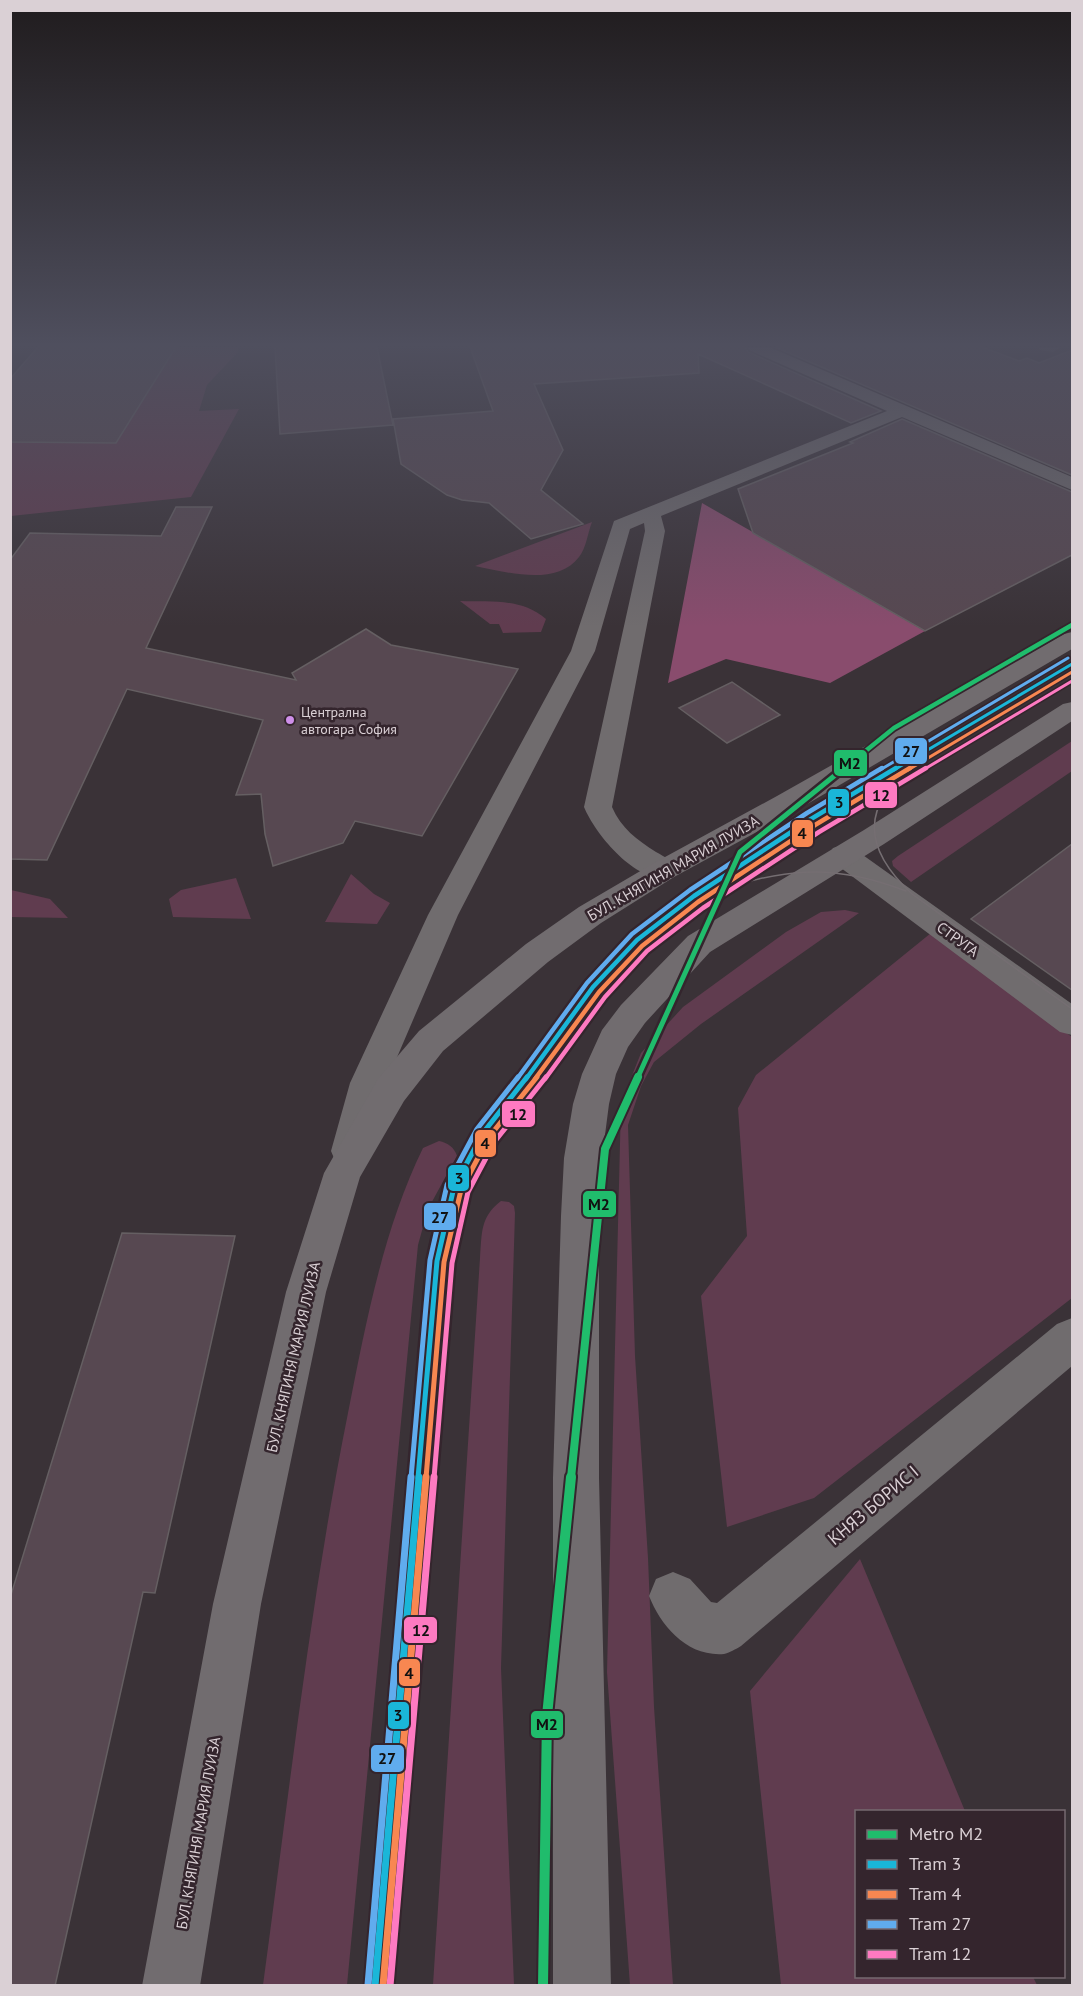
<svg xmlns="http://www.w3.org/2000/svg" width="1083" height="1996" font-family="'PT Sans',sans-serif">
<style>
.green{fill:#603c4f}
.forest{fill:#894c6d}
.building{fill:#574851;stroke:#655f62;stroke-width:1.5}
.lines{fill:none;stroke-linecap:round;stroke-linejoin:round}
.minor{fill:#706c6e;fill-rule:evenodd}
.major{fill:#716c6f;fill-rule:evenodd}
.tram{stroke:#756e72;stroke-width:1.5}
.tram-1-far3-casing{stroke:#34252d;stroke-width:6}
.tram-1-far2-casing{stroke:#34252d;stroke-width:9}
.tram-1-far1-casing{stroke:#34252d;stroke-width:10}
.tram-1-casing{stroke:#34252d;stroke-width:11}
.tram-2-far3-casing{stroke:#34252d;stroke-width:6}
.tram-2-far2-casing{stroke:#34252d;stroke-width:9}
.tram-2-far1-casing{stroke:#34252d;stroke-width:10}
.tram-2-casing{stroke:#34252d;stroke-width:11}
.tram-3-far3-casing{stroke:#34252d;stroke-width:6}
.tram-3-far2-casing{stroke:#34252d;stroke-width:9}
.tram-3-far1-casing{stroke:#34252d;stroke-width:10}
.tram-3-casing{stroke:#34252d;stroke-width:11}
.tram-4-far3-casing{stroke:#34252d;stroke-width:6}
.tram-4-far2-casing{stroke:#34252d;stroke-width:9}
.tram-4-far1-casing{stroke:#34252d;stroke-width:10}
.tram-4-casing{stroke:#34252d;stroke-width:11}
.tram-1-far3{stroke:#1ab6d8;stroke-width:3}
.tram-1-far2{stroke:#1ab6d8;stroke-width:4.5}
.tram-1-far1{stroke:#1ab6d8;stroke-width:5}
.tram-1{stroke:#1ab6d8;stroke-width:7}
.tram-2-far3{stroke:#f88751;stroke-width:3}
.tram-2-far2{stroke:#f88751;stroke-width:4.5}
.tram-2-far1{stroke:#f88751;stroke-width:5}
.tram-2{stroke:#f88751;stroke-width:7}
.tram-3-far3{stroke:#60acee;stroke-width:3}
.tram-3-far2{stroke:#60acee;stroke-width:4.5}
.tram-3-far1{stroke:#60acee;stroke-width:5}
.tram-3{stroke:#60acee;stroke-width:7}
.tram-4-far3{stroke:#fe7ac1;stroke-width:3}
.tram-4-far2{stroke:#fe7ac1;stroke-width:4.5}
.tram-4-far1{stroke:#fe7ac1;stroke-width:5}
.tram-4{stroke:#fe7ac1;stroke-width:7}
.metro-1-far3-casing{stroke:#34252d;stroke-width:8}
.metro-1-far2-casing{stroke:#34252d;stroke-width:10}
.metro-1-far1-casing{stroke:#34252d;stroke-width:12}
.metro-1-casing{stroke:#34252d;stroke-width:14}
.metro-1-far3{stroke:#20bc6c;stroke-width:4.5}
.metro-1-far2{stroke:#20bc6c;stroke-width:5}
.metro-1-far1{stroke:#20bc6c;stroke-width:8}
.metro-1{stroke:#20bc6c;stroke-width:10}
.bus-dot{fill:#ce8fe9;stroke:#34252d;stroke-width:2}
.labels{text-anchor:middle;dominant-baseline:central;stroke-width:5;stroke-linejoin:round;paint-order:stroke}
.bus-label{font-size:14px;fill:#dad0d5;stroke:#34252d;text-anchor:start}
.street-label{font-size:15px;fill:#dad0d5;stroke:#34252d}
.near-street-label{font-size:18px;fill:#dad0d5;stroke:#34252d}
.line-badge{stroke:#34252d;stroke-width:2}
.pale-badge-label{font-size:16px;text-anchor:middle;font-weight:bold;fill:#111}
</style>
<rect width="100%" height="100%" fill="#3a3237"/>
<!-- green -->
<path class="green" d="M176,347H238V352L207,385L199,411L239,409L191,497L11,516L10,442L116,443Z
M592,522C588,532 586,549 579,557C556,587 506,572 475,566Z
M460,601C491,602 521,598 546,619L541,632L503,633L499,624H490Z
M1072,741V771L911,882L893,866L892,861L898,856Z
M351,874L374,894L390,903L377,924L325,922Z
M236,878L251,919L173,917L169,899L181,890Z
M11,890L50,899L68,918L11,917Z
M845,910L859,913L701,1024L654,1062L641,1086L628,1125L635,1356L648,1558L654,1707L673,1985H630L607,1672L621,1103L641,1053L683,1007L786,932L821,912Z
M931,933L1072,1037V1298L814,1498L727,1527L701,1296L747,1236L738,1108L756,1075Z
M439,1141C448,1143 454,1147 457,1156L428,1209L418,1245L347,1985H263C289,1794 310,1602 348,1413C366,1323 383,1230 423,1148Z
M501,1201L509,1202L514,1206L515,1213L501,1668L514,1985H433L480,1258C482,1233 480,1217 501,1201Z
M860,1559L965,1811L856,1812V1976L1033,1977L1037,1985H781L750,1691Z"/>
<!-- forest -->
<path class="forest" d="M702,503L925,631L830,683L726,659L668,683Z"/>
<!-- building -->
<path class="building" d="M38,347H176L116,443L10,442V379Z
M275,347H377L393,425L280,434Z
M470,347H745L748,352L881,411L851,423L698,354L699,373L534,384L563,450L541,490L583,524L531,539L489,503L462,500L447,495L401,464L393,419L493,411Z
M775,347H982L1019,361L1027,358L1039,363L1072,350V475Z
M902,419L1072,492V555L925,631L753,533L738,489L853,443L850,442Z
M176,507H212L146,648L296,680L292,673L366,629L391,645L518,669L422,836L355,821L343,843L273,866L265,834L261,794L236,795L263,720L127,689L47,860L10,859V560L30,533L161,536Z
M732,682L780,715L727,743L679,708Z
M1072,844V990L971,919Z
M122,1233L235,1236L155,1593L143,1592L55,1986H10V1598Z"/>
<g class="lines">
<!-- minor -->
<path class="minor" d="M747,347H769L1072,477V490L902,417L661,516L665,531L612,807C621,828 637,840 656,852C665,857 673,861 679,870L674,877C640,888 596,836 584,807L645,531L644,523L630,529L595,651L458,915L386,1083L367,1151L362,1163L349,1167L336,1163L331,1151L350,1083L428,915L571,651L614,521L887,411L749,350Z
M1038,347H1061L1053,352L1040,350Z
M843,845L853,848L1072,1004V1035L1060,1032L833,862L828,855L833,848Z
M1072,1318V1366L741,1646C736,1649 729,1653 724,1654C687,1657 661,1626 649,1596L656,1579L673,1572L690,1579L711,1602L717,1603L1057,1324Z"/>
<!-- major -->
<path class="major" d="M1072,632V649L797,810L674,877L601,923L548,962L443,1051L404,1101L360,1177L326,1292L261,1604L200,1986H142L213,1604L286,1292L324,1173L378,1079L419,1031L526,944L579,907L654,863L777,796L1064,634Z
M1072,702V721L884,844L710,952L645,1023L628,1047L616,1074L609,1104L602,1158L599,1216V1478L611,1986H553V1478L561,1216L564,1158L573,1104L582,1074L602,1030L621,1005L688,936L864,830L1063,704Z"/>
<!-- tram -->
<path class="tram" d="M885,795C860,832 883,867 912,894L1072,1009
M694,896C778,873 821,858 906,891"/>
<defs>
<path id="tram-1-far3" d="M894,770L1072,664"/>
<path id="tram-1-far2" d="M526,1079L593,987L637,940L694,896L811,819L896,768"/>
<path id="tram-1-far1" d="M418,1478L437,1261L454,1187L483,1133L527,1077"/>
<path id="tram-1" d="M375,1986L419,1477"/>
<path id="tram-2-far3" d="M908,770L1072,672"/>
<path id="tram-2-far2" d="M535,1079L599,992L642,946L698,902L815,825L910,768"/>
<path id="tram-2-far1" d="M426,1478L444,1262L461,1190L489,1137L537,1077"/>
<path id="tram-2" d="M383,1986L426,1477"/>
<path id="tram-3-far3" d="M880,770L1068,658"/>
<path id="tram-3-far2" d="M517,1079L587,983L632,934L690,890L807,813L882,768"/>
<path id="tram-3-far1" d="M411,1478L430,1260L447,1185L477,1129L518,1077"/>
<path id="tram-3" d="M368,1985L411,1477"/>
<path id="tram-4-far3" d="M923,770L1072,681"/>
<path id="tram-4-far2" d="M545,1079L605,997L647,951L703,908L819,832L926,768"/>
<path id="tram-4-far1" d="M434,1478L452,1263L468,1192L495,1141L546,1077"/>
<path id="tram-4" d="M390,1986L434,1477"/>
</defs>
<!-- tram-1-far3 casing -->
<use href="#tram-1-far3" class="tram-1-far3-casing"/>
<!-- tram-1-far2 casing -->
<use href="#tram-1-far2" class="tram-1-far2-casing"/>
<!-- tram-1-far1 casing -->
<use href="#tram-1-far1" class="tram-1-far1-casing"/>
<!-- tram-1 casing -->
<use href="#tram-1" class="tram-1-casing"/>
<!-- tram-2-far3 casing -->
<use href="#tram-2-far3" class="tram-2-far3-casing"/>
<!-- tram-2-far2 casing -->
<use href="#tram-2-far2" class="tram-2-far2-casing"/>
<!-- tram-2-far1 casing -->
<use href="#tram-2-far1" class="tram-2-far1-casing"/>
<!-- tram-2 casing -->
<use href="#tram-2" class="tram-2-casing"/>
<!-- tram-3-far3 casing -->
<use href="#tram-3-far3" class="tram-3-far3-casing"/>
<!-- tram-3-far2 casing -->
<use href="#tram-3-far2" class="tram-3-far2-casing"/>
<!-- tram-3-far1 casing -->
<use href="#tram-3-far1" class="tram-3-far1-casing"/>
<!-- tram-3 casing -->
<use href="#tram-3" class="tram-3-casing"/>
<!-- tram-4-far3 casing -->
<use href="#tram-4-far3" class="tram-4-far3-casing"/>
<!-- tram-4-far2 casing -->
<use href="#tram-4-far2" class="tram-4-far2-casing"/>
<!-- tram-4-far1 casing -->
<use href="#tram-4-far1" class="tram-4-far1-casing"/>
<!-- tram-4 casing -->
<use href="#tram-4" class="tram-4-casing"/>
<!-- tram-1-far3 -->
<use href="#tram-1-far3" class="tram-1-far3"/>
<!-- tram-1-far2 -->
<use href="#tram-1-far2" class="tram-1-far2"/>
<!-- tram-1-far1 -->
<use href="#tram-1-far1" class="tram-1-far1"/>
<!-- tram-1 -->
<use href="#tram-1" class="tram-1"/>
<!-- tram-2-far3 -->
<use href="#tram-2-far3" class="tram-2-far3"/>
<!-- tram-2-far2 -->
<use href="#tram-2-far2" class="tram-2-far2"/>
<!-- tram-2-far1 -->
<use href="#tram-2-far1" class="tram-2-far1"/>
<!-- tram-2 -->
<use href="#tram-2" class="tram-2"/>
<!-- tram-3-far3 -->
<use href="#tram-3-far3" class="tram-3-far3"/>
<!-- tram-3-far2 -->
<use href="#tram-3-far2" class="tram-3-far2"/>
<!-- tram-3-far1 -->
<use href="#tram-3-far1" class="tram-3-far1"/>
<!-- tram-3 -->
<use href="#tram-3" class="tram-3"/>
<!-- tram-4-far3 -->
<use href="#tram-4-far3" class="tram-4-far3"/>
<!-- tram-4-far2 -->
<use href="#tram-4-far2" class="tram-4-far2"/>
<!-- tram-4-far1 -->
<use href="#tram-4-far1" class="tram-4-far1"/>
<!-- tram-4 -->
<use href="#tram-4" class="tram-4"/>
<defs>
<path id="metro-1-far3" d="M842,770L894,728L1072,625"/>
<path id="metro-1-far2" d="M637,1079L740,852L844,768"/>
<path id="metro-1-far1" d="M571,1478L605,1149L638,1077"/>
<path id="metro-1" d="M543,1986L547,1716L571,1477"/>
</defs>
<!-- metro-1-far3 casing -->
<use href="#metro-1-far3" class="metro-1-far3-casing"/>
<!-- metro-1-far2 casing -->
<use href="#metro-1-far2" class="metro-1-far2-casing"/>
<!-- metro-1-far1 casing -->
<use href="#metro-1-far1" class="metro-1-far1-casing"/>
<!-- metro-1 casing -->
<use href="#metro-1" class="metro-1-casing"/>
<!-- metro-1-far3 -->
<use href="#metro-1-far3" class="metro-1-far3"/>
<!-- metro-1-far2 -->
<use href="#metro-1-far2" class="metro-1-far2"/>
<!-- metro-1-far1 -->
<use href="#metro-1-far1" class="metro-1-far1"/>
<!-- metro-1 -->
<use href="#metro-1" class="metro-1"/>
</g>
<!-- sky -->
<linearGradient id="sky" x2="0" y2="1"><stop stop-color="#201c1e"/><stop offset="0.55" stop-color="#4f4f5e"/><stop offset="1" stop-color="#4f4f5e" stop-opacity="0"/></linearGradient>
<rect width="1083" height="627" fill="url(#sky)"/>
<!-- markers -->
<circle class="bus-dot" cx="290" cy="720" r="5"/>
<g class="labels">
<!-- bus labels -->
<g class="bus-label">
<text x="301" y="712">Централна<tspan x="301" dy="17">автогара София</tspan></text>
</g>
<!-- street labels -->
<g class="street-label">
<text transform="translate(673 868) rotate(-30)">БУЛ. КНЯГИНЯ МАРИЯ ЛУИЗА</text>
<text transform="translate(958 939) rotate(36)">СТРУГА</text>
<text transform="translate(293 1357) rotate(-77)">БУЛ. КНЯГИНЯ МАРИЯ ЛУИЗА</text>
<text transform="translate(198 1833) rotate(-80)">БУЛ. КНЯГИНЯ МАРИЯ ЛУИЗА</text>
</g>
<!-- near-street labels -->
<g class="near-street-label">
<text transform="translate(873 1505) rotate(-40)">КНЯЗ БОРИС I</text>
</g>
</g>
<g class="line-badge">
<rect x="894" y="737" width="34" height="28" rx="6" fill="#60acee"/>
<rect x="833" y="749" width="35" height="28" rx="6" fill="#20bc6c"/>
<rect x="864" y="781" width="34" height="28" rx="6" fill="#fe7ac1"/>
<rect x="827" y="788" width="23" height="29" rx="6" fill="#1ab6d8"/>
<rect x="791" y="819" width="23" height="29" rx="6" fill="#f88751"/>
<rect x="501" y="1100" width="35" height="28" rx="6" fill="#fe7ac1"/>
<rect x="474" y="1129" width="23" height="29" rx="6" fill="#f88751"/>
<rect x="447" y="1164" width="23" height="28" rx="6" fill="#1ab6d8"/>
<rect x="582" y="1190" width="35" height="28" rx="6" fill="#20bc6c"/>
<rect x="423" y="1202" width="34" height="29" rx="6" fill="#60acee"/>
<rect x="403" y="1616" width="35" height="28" rx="6" fill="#fe7ac1"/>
<rect x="398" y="1658" width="23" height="29" rx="6" fill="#f88751"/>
<rect x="387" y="1701" width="23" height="29" rx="6" fill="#1ab6d8"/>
<rect x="530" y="1710" width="34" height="29" rx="6" fill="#20bc6c"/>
<rect x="370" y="1744" width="35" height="29" rx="6" fill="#60acee"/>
</g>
<g class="pale-badge-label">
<text x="911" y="757">27</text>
<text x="850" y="769">M2</text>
<text x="881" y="801">12</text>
<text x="839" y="808">3</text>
<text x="802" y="839">4</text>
<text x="518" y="1120">12</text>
<text x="485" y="1149">4</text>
<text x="459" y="1184">3</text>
<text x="599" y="1210">M2</text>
<text x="440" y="1223">27</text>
<text x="421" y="1636">12</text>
<text x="409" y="1679">4</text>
<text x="398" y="1721">3</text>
<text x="547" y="1730">M2</text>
<text x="387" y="1764">27</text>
</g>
<!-- border -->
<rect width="1083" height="1996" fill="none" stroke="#dad0d5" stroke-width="24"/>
<!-- legend -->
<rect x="855" y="1810" width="210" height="168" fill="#34252d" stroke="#766970" stroke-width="1.5"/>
<rect x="867" y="1830" width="30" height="9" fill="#20bc6c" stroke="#766970" stroke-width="1.5"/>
<text x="909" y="1840" font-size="18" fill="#dad0d5">Metro M2</text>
<rect x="867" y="1860" width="30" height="9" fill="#1ab6d8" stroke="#766970" stroke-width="1.5"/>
<text x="909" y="1870" font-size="18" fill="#dad0d5">Tram 3</text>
<rect x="867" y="1890" width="30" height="9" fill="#f88751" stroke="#766970" stroke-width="1.5"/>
<text x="909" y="1900" font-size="18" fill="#dad0d5">Tram 4</text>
<rect x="867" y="1920" width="30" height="9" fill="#60acee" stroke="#766970" stroke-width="1.5"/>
<text x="909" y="1930" font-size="18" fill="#dad0d5">Tram 27</text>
<rect x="867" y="1950" width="30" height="9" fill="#fe7ac1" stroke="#766970" stroke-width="1.5"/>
<text x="909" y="1960" font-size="18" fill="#dad0d5">Tram 12</text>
</svg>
